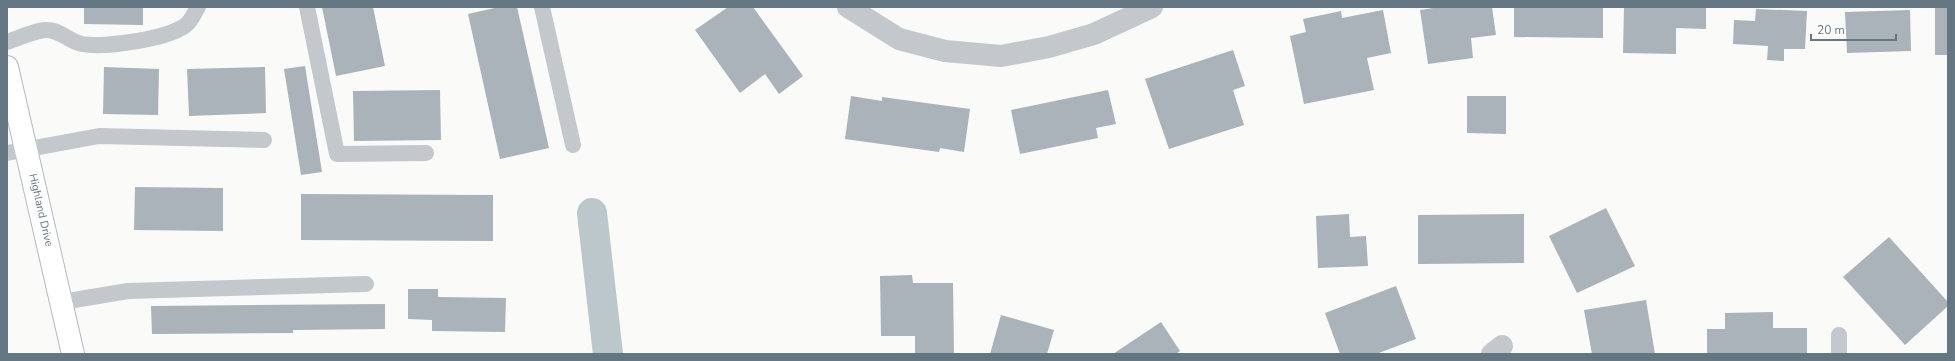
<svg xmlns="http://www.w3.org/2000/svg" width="1955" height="361" font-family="'Nunito Sans',sans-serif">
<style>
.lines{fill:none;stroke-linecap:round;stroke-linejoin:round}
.canal{stroke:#bbc7cb;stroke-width:30}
.building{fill:#aab3b9}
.secondary-casing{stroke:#b3babf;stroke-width:24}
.lane{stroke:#c3c8cc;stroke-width:16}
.street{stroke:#c3c8cc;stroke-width:22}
.secondary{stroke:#fff;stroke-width:22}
.labels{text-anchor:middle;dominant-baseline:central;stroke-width:4;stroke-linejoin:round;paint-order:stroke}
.street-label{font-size:11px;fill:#657683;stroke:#fff}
</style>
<rect width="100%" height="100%" fill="#fafaf8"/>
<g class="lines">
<!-- canal -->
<path class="canal" d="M592,213L608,354"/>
</g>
<!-- building -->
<path class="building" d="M84,7H143V25L84,24Z
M322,7H373L385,66L336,76Z
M499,7H517L549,148L500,159L468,14Z
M728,7H753L803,76L779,94L765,74L740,93L695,30Z
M1440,7H1492L1496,35L1471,38L1473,58L1428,64L1420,10Z
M1514,7H1603V38L1514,37Z
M1624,7H1706V29L1676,28V54L1623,53Z
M1935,7H1948V55H1935Z
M1756,9L1807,11L1805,49H1784V61L1767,60L1768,46L1733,44L1734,20L1755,21Z
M1383,10L1391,53L1367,58L1374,90L1304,104L1290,36L1306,32L1303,19L1341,11L1342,18Z
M1910,10L1911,51L1847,53L1845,12Z
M1233,50L1245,86L1233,90L1244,125L1169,149L1145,79Z
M305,66L322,172L301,175L284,69Z
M104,67L159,69L158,115L103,114Z
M265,67L266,113L189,116L187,69Z
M440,90L441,140L354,141L353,91Z
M1108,90L1116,124L1096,128L1098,138L1020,154L1011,110Z
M851,96L882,101V97L970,109L964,152L940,148L939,152L845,139Z
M1467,96H1506V134L1467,133Z
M135,187L223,188V231L134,230Z
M301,194L493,195V241L301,240Z
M1606,208L1635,266L1577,293L1549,236Z
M1349,214L1350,237L1366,236L1368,266L1318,268L1316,216Z
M1524,214V263L1418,264V215Z
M1889,237L1948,302V306L1905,345L1843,277Z
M912,275L913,283H953L954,354H915V336H881L880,276Z
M1396,286L1416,339L1376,354H1340L1325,313Z
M408,289H438V297L506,298L505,332L432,331V320L408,319Z
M1646,300L1655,354H1592L1584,310Z
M385,304V329L293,330V333L152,334L151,306Z
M1773,312V328H1807V354H1707V329H1725V313Z
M1001,315L1054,330L1047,354H990Z
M1161,322L1180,351L1176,354H1113Z"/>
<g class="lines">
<defs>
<path id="secondary" d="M7,67L73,354"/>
</defs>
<!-- secondary casing -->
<use href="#secondary" class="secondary-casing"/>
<!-- lane -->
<path class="lane" d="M307,7L337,154L426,153
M542,7L573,145
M7,42C19,38 33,31 45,30C59,29 68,41 82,44C104,48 173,39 188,23C192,19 195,12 198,7
M7,153L99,136L264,140
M62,302L128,291L366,284
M1839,354V335"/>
<!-- street -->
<path class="street" d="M848,7L899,39L945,51L1001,56L1049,47L1094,34L1152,7
M1492,354L1502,346"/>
<!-- secondary -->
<use href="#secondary" class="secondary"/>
</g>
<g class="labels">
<!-- street labels -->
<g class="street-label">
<text transform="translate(41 210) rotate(77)">Highland Drive</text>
</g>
</g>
<!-- border -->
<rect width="1955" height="361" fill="none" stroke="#657683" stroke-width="16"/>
<!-- scale -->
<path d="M1811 34v6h85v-6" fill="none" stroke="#657683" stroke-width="2"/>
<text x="1817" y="34" font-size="12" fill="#657683" stroke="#ffffff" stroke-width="3" paint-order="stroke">20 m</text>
</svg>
